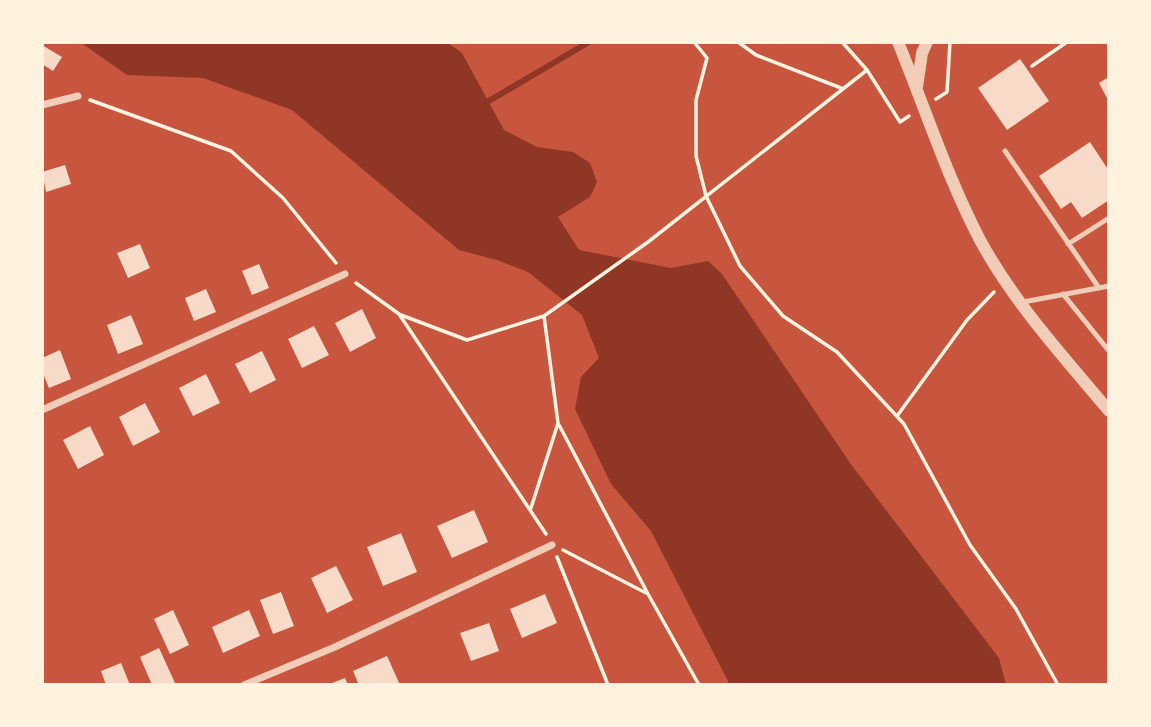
<svg xmlns="http://www.w3.org/2000/svg" width="1151" height="727" font-family="Overpass,sans-serif">
<style>
.water{fill:#8f3625}
.lines{fill:none;stroke-linecap:round;stroke-linejoin:round}
.stream{stroke:#8f3625;stroke-width:6}
.building{fill:#f7dbc8}
.path{stroke:#fff3e0;stroke-width:3.5}
.service{stroke:#f1ccb7;stroke-width:5}
.minor{stroke:#f1ccb7;stroke-width:7}
.tertiary{stroke:#f1ccb7;stroke-width:12}
</style>
<rect width="100%" height="100%" fill="#c8553d"/>
<!-- water -->
<path class="water" d="M80,42H447L462,53L504,130L537,147L573,152L590,163L597,182L590,197L558,217L579,250L671,268L708,261L722,274L850,463L999,658L1006,685H730L651,531L611,484L575,409L581,377L599,358L582,315L528,272L497,260L459,250L292,110L203,78L127,75Z"/>
<g class="lines">
<!-- stream -->
<path class="stream" d="M487,102L589,42"/>
</g>
<!-- building -->
<path class="building" d="M42,45L62,57L53,71L42,64Z
M1020,59L1049,101L1007,130L978,88Z
M1107,78L1109,82V102L1099,83Z
M1090,142L1109,171V200L1082,218L1071,202L1061,209L1039,176Z
M65,165L71,184L46,192L42,172Z
M140,244L150,268L128,278L117,253Z
M259,264L269,288L252,295L242,271Z
M206,289L216,312L194,321L185,298Z
M362,309L376,338L350,352L335,323Z
M131,315L143,344L118,354L107,325Z
M314,326L329,355L302,368L288,339Z
M60,350L71,379L49,388L42,371V358Z
M262,351L276,380L250,393L235,364Z
M206,374L220,403L193,416L179,388Z
M145,403L160,432L133,446L119,417Z
M90,426L104,455L78,469L63,440Z
M474,510L488,542L452,558L437,526Z
M401,533L417,572L383,586L367,547Z
M336,566L353,600L327,613L311,578Z
M281,592L294,626L273,634L260,600Z
M545,594L557,623L522,638L510,609Z
M173,610L189,645L170,654L154,619Z
M249,610L260,636L223,653L212,627Z
M489,623L499,651L471,661L460,633Z
M159,648L175,683L170,685H152L140,657Z
M387,656L400,685H359L353,671Z
M121,663L130,685H106L101,671Z
M345,678L348,685H327Z"/>
<g class="lines">
<!-- path -->
<path class="path" d="M694,42L707,58L696,100V156L706,196L740,266L783,316L837,352L904,424L970,545L1016,609L1058,685
M738,42L756,55L841,88
M842,42L867,70L900,122L909,116
M1032,66L1067,42
M936,99L947,92L950,42
M90,100L231,151L283,198L336,263
M356,283L399,314L546,534
M401,315L467,340L544,316L648,242L867,70
M897,416L967,320L994,292
M558,423L648,594L699,685
M531,508L558,423L544,316
M563,550L646,593
M557,557L608,685"/>
<!-- service -->
<path class="service" d="M1005,151L1099,288
M1068,244L1109,218
M1063,294L1109,351
M1023,302L1109,286"/>
<!-- minor -->
<path class="minor" d="M42,105L78,96
M42,410L345,274
M244,685L335,647L552,545"/>
<!-- tertiary -->
<path class="tertiary" d="M898,42C925,108 947,177 980,240C1014,303 1063,356 1109,411
M917,87L922,53L927,42"/>
</g>
<!-- border -->
<rect width="1151" height="727" fill="none" stroke="#fff3e0" stroke-width="88"/>
</svg>
